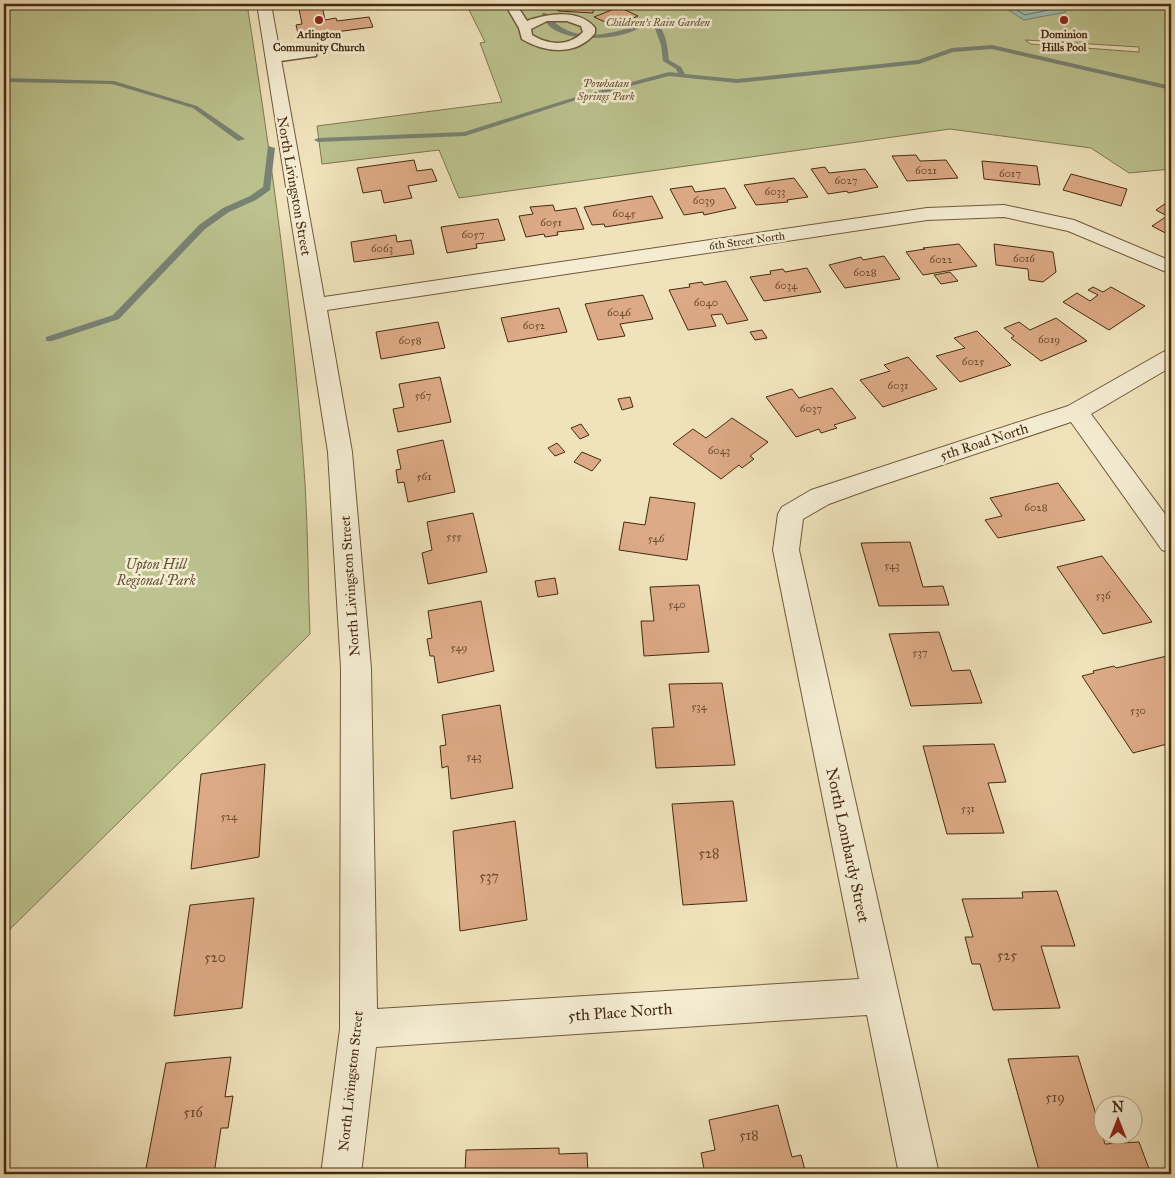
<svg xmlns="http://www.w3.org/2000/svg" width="1175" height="1178" font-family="'IM FELL Great Primer',serif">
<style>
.green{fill:#bcc38f;stroke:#807750;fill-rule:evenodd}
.water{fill:#9bbdb6;stroke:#798374}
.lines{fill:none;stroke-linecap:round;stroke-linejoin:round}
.shore{stroke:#707463;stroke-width:1}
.stream{fill:#798374;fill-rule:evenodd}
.building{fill:#dcaa86;stroke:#452b10}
.lane-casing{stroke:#70593b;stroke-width:3}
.street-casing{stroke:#70593b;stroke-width:2}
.lane{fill:#f5edd3;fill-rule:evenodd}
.street{fill:#f5edd3;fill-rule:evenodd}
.poi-dot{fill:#8f2418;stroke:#f5edd3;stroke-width:2}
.labels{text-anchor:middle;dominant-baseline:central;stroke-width:5;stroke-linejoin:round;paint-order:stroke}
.far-park-label{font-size:11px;font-style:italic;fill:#635130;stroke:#f5edd3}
.far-poi-label{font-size:11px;font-weight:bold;fill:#452b10;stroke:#f5edd3}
.number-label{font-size:11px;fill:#6b4b2e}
.far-street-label{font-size:11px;fill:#452b10;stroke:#f5edd3}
.street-label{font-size:14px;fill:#452b10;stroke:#f5edd3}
.park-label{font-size:14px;font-style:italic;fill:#635130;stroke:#f5edd3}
.near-number-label{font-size:14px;fill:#6b4b2e}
.near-street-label{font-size:16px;fill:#452b10;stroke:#f5edd3}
</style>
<rect width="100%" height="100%" fill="#f0e3bc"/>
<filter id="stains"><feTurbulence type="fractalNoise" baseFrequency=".004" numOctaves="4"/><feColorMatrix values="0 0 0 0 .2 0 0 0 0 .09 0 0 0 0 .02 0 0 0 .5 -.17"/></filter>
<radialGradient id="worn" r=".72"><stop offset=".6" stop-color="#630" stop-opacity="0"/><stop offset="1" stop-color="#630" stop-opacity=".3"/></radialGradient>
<!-- green -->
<path class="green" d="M4,4H247C272,163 294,323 305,483C308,533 308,584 310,634L4,935Z
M466,4H1171V169L1129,173L1091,148L950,129L459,198L439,150L322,164L317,126L502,102L480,43L485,42ZM1025,40L1139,47V52L1031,44Z"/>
<!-- water -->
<path class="water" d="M992,4H1063L1066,12L1024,20L1005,8L993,7Z"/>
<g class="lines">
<!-- shore -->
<path class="shore" d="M1007,4L1025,15L1057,8L1059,4"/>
<!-- stream -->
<path class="stream" d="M542,13H546C570,44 603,36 636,26L639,28C618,42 547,45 542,13Z
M657,24C666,31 668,49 669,60L681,67L685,74L737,79L918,60L952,48L992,45L1171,86V90L992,49L953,52L919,64L737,83L669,76L573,101L465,136L318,142L314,140L318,138L464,132L569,99L669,72L678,73L676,69L663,61L661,45L654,26Z
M4,78L114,81L197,106L245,139L238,141L193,108L112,84L4,82Z
M268,146L275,148L270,190L256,200L229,212L205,229L119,319L52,341H46V337L113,315L199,225L223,208L250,196L263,187Z"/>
</g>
<!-- building -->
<path class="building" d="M298,4H332L322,5L325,20L336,18L337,21L369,17L373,27L299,37L296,25L302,24Z
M560,4H594L593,13L558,11Z
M619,7L638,16L614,26L594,17Z
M916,155L920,161L946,160L958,178L907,181L892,156Z
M414,160L417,171L432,169L437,181L408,186L412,198L384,203L381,190L363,193L357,168Z
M982,161L1037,166L1040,185L984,179Z
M825,167L829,173L865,169L878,187L848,193L847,191L828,194L811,169Z
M1071,174L1127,189L1121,206L1063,190Z
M794,178L808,197L787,200L788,202L756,205L744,185Z
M692,186L695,192L725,188L736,208L704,215L703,212L684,215L670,189Z
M652,196L663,218L605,227L604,224L592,225L584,207Z
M1169,201L1171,202V236L1152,226L1167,216L1156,210Z
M553,205L555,211L576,208L584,229L557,232L558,235L545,237L544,234L526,237L519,216L533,214L530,207Z
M498,219L505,240L476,244L477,248L447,253L441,227Z
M396,235L397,242L411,240L414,254L354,262L351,242Z
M959,244L977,266L923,275L906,252L925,249L923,248Z
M994,244L1053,252L1056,272L1043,282L1029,280L1028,269L996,265Z
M884,256L900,279L845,288L829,265L861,257L863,260Z
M807,268L821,292L764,301L750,277L771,274L770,271L783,269L785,272Z
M950,272L958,281L941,284L934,275Z
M726,281L748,320L727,324L722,314L711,315L716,326L688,330L669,290L690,287L689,284L702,282L704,285Z
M1093,287L1103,292L1111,287L1145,306L1109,330L1063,302L1077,293L1090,301L1098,295L1088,290Z
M643,295L653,319L620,324L625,336L598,340L585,304Z
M559,308L567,332L508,342L501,318Z
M1056,318L1087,341L1041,361L1011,338L1014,336L1004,328L1019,322L1030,330Z
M438,322L445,348L381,359L376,332Z
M762,330L767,338L755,340L750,332Z
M977,331L1011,365L960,382L936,356L965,348L954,338Z
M908,357L937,389L883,407L860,380L890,371L884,365Z
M440,377L451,422L398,432L393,409L404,407L399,384Z
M832,388L856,418L834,425L837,428L821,433L819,429L796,437L766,397L792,389L799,398Z
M630,397L633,407L622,410L618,399Z
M732,418L768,442L750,456L754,459L742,468L739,465L721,479L673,444L693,429L706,438Z
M581,424L589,435L580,439L571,428Z
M443,440L455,492L408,502L404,482L398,483L396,470L401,469L397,450Z
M557,443L565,452L555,456L548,448Z
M582,452L601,460L592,471L574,462Z
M1058,483L1085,520L998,538L985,520L1002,516L990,498Z
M650,497L695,503L687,560L619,550L624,522L645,525Z
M473,513L487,572L428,584L422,553L432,550L427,522Z
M910,542L923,587L943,586L949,605L879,606L861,543Z
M1102,556L1152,622L1103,634L1057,567Z
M555,578L558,594L538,597L535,581Z
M699,585L709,652L644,656L641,621H654L650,587Z
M481,601L494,671L438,683L434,656H430L427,639L432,638L428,611Z
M939,632L952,671L970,670L982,703L911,706L889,634Z
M1167,656L1171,662V743L1133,753L1082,676L1094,673L1093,671L1114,666L1116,668Z
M722,683L735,765L656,768L652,728L674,727L669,684Z
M500,705L513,788L451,799L448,766L442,768L440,746L446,745L442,715Z
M994,744L1006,782L988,783L1004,833L947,834L923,746Z
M265,764L259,857L191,869L201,774Z
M733,801L747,901L683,905L672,804Z
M515,821L527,920L460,931L453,831Z
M1057,891L1075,946H1041L1060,1008L993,1010L980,964H972L965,937H973L962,899L1023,898L1022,892Z
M254,898L242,1008L174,1016L190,905Z
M1078,1056L1105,1144L1139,1142L1151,1174H1040L1008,1059Z
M231,1057L225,1097L233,1096L228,1128H221L214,1174H145L166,1063Z
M778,1105L792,1157L801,1155L806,1174H705L701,1153L715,1150L709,1120Z
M559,1148V1154L587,1153L588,1174H465L466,1150Z"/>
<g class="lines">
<defs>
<path id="lane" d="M505,4H516L527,21C547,14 579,8 595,28V33C577,56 545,53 522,39L519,28ZM547,21H567L581,26L583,32C569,47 548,45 532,35L531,29Z
M312,49L316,50V56L273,62L267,58L273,54Z"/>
<path id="street" d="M257,4H271L324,297L927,208L1004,205L1074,220L1171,261V274L1068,231L1004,217L927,220L327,310L352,452L371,668L377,1009L859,979L773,550L778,514L782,507L811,490L1068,406L1163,352L1171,349V367L1091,414L1171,522V553L1162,550L1071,422L876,487L829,504L803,519L799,550L939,1174H899L867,1015L376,1047L361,1174H321L340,1029L341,668L328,452Z"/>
</defs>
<!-- lane casing -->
<use href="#lane" class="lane-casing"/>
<!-- street casing -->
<use href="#street" class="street-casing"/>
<!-- lane -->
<use href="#lane" class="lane"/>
<!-- street -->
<use href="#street" class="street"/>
</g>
<!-- markers -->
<g class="poi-dot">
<circle cx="319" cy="20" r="5"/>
<circle cx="1064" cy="20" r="5"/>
</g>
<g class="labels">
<!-- far-park labels -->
<g class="far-park-label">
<text x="658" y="22">Children's Rain Garden</text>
<text x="606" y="83">Powhatan<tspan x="606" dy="13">Springs Park</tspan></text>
</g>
<!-- far-poi labels -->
<g class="far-poi-label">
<text x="319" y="34">Arlington<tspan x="319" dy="13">Community Church</tspan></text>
<text x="1064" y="34">Dominion<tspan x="1064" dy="13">Hills Pool</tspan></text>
</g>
<!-- number labels -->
<g class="number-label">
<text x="926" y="170">6021</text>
<text x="1010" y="173">6017</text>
<text x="846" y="180">6027</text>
<text x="775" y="191">6033</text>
<text x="704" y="200">6039</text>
<text x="624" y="213">6045</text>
<text x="551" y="222">6051</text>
<text x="473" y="234">6057</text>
<text x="382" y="248">6063</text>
<text x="1024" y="258">6016</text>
<text x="941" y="259">6022</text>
<text x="865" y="272">6028</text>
<text x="786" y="285">6034</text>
<text x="706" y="302">6040</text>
<text x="619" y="312">6046</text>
<text x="534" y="325">6052</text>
<text x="1049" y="339">6019</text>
<text x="410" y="340">6058</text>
<text x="973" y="361">6025</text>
<text x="898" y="385">6031</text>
<text x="423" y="395">567</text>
<text x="811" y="408">6037</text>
<text x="719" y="450">6043</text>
<text x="424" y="476">561</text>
<text x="1036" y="507">6028</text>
<text x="454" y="536">555</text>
<text x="656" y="538">546</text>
<text x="892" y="565">543</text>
<text x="1103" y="595">536</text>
<text x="677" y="604">540</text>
<text x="459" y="647">549</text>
<text x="920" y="652">537</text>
<text x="699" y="706">534</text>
<text x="1138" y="710">530</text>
<text x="474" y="756">543</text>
<text x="968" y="808">531</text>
<text x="229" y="816">524</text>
</g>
<!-- far-street labels -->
<g class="far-street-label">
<text transform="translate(747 241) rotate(-8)">6th Street North</text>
</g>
<!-- street labels -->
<g class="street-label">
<text transform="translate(294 186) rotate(80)">North Livingston Street</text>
<text transform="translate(984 442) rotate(-18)">5th Road North</text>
<text transform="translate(350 586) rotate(-94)">North Livingston Street</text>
<text transform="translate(351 1081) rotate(-84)">North Livingston Street</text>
</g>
<!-- park labels -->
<g class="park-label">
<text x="156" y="564">Upton Hill<tspan x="156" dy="16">Regional Park</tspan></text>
</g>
<!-- near-number labels -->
<g class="near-number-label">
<text x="709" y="853">528</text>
<text x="489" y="876">537</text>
<text x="1007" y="955">525</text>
<text x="215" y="957">520</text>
<text x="1055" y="1097">519</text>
<text x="193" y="1112">516</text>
<text x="749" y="1135">518</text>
</g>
<!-- near-street labels -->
<g class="near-street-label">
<text transform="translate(848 845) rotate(78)">North Lombardy Street</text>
<text transform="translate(620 1012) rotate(-4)">5th Place North</text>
</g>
</g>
<!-- margin -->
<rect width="1175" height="1178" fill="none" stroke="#f0e3bc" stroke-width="20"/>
<rect x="5" y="5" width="1165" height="1168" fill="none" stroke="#452b10" stroke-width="2.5"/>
<rect x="10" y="10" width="1155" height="1158" fill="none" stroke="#452b10"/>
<!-- north arrow -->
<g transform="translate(1118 1120)"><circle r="24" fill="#f5edd3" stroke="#af9f85"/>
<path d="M0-4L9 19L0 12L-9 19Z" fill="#8f2418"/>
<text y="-8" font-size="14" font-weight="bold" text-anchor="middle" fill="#452b10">N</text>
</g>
<rect width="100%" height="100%" filter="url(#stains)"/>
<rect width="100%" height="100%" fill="url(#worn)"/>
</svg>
